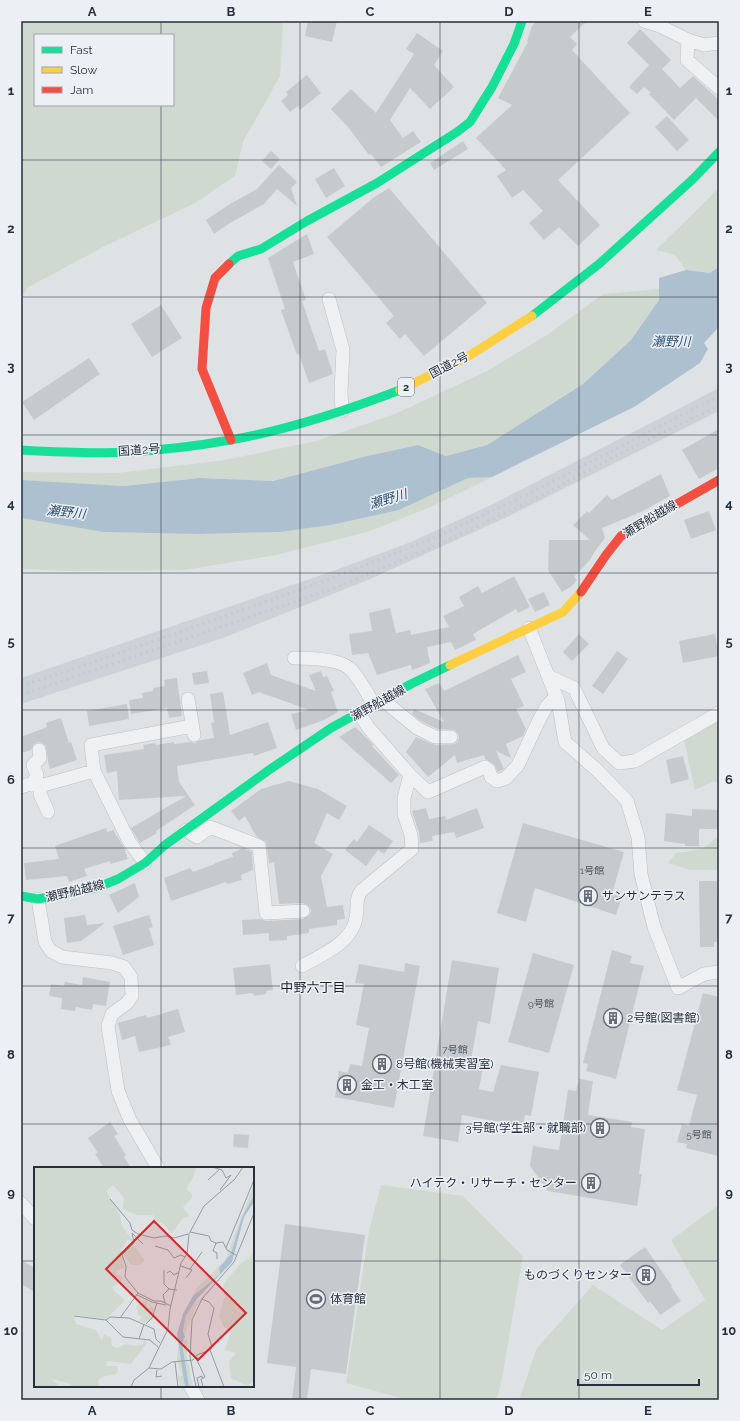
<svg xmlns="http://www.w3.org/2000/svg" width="740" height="1421" font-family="Raleway,'Noto Sans JP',sans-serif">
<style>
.built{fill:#cdd2d8}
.green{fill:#d0d9d0;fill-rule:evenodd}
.water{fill:#adc0d0}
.building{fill:#c7cacd}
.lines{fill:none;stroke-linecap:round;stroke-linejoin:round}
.street-casing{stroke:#bdc0c3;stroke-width:14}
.street{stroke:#eef0f1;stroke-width:13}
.fast{stroke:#16e098;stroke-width:9}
.slow{stroke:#ffcf43;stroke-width:9}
.jam{stroke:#f24e42;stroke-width:9}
.rail{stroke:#c8cacc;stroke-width:3;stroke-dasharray:2 4;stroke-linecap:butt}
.grid{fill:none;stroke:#26303d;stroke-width:1;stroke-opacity:0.55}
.labels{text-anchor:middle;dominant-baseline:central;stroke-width:3;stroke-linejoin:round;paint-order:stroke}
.number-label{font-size:10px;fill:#4f5762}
.shield{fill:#ecf0f5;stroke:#616a74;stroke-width:1}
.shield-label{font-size:11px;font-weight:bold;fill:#26303d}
.street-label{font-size:12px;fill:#26303d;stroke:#ecf0f5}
.poi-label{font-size:12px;fill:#26303d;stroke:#ecf0f5;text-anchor:start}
.water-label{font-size:13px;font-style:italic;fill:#315171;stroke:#ecf0f5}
.neighbourhood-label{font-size:13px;fill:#19212e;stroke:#ecf0f5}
.inset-road{fill:none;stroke:#959ba2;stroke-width:1}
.view{fill:#d62828;fill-opacity:0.15;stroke:#d62828;stroke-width:2}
.inset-edge{fill:none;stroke:#26303d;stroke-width:2}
.neatline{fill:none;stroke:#26303d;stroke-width:1.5}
.grid-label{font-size:13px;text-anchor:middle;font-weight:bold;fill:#26303d}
</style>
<rect width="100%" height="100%" fill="#dfe2e5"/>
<!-- built -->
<path class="built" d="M719,388V411L505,518L368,580L220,639L21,704V678L333,571L411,542L493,504Z"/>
<!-- green -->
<path class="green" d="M21,21H283L280,76L243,142L235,176L195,203L103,247L27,288L21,299ZM35,35H173V105H35Z
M719,188V267L710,273L686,270L675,255L656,250Z
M659,289V300L632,340L583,384L487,445L446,456L418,445L367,456L273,481L200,478L124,486L21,480V472L117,473L225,460L316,441L395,414L487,371L550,333L603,294Z
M492,477L433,506L370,531L276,555L185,570L70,571L21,569V518L103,532L197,534L280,532L331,525L399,510L468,478Z
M719,720V784L714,781L695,790L684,741Z
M719,836V870H690L668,863L676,853L702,849Z
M381,1185L463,1196L523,1256L502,1378L498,1395L495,1400H408L346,1383L369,1230Z
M717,1206L719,1207V1400H519L537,1348L593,1285L662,1330L705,1300L671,1240Z"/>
<!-- water -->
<path class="water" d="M719,267V327L704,343L708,349L700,363L634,407L492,477L468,478L399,510L331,525L280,532L197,534L103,532L21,518V480L124,486L200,478L273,481L367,456L418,445L446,456L487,445L583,384L631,340L659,300V278L686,270L710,273Z"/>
<!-- building -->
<path class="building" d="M308,21H337L332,42L305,36Z
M537,21H587L570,37L577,44L572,50L630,113L558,180L600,225L578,246L559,227L544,240L529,223L543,211L523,190L512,198L497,176L506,170L476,138L512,105L498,98L528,42L527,41L532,26Z
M640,29L671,60L662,69L680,88L693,76L719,100V121L696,98L674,120L649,94L651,93L644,87L637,94L629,87L649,65L627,43Z
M417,33L443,51L434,65L454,87L430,109L410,88L390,120L403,138L413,131L421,142L381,167L371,154L369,155L348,127L331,109L351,89L376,113L414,54L406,49Z
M307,75L321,93L300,110L298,106L290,112L281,101L288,95L286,92Z
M667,116L689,140L677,151L655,127Z
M463,141L468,149L434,170L430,163Z
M271,151L280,159L271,169L262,161Z
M279,165L297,182L291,188L297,206L277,189L264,204L230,223L214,234L206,220L230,204L257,189Z
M334,168L345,186L326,198L315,179Z
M389,188L487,303L424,356L405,334L400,339L386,323L394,316L327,237L373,198Z
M307,234L314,254L293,262L306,300L302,301L319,351L325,349L333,374L309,383L299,354L297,355L281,310L285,309L268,258Z
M161,305L182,338L152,357L131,324Z
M89,358L100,374L34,420L22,402Z
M719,429V468L699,479L682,450Z
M661,474L670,496L641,512L602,528L605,538L596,550L590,560L574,577L577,580L575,582L572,586L562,592L548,570L549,540H590L573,525L587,511L589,513L607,495L612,500Z
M709,511L716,530L691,539L684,520Z
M514,576L530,607L518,613L516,609L473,634L476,640L455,650L451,642L427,647L430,663L418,668L412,670L411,665L377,675L368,653L352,655L349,634L372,631L369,613L390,608L396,633L410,630L411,635L449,627L443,616L464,606L459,597L478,586L482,593Z
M544,592L550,605L535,612L528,599Z
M579,634L589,644L572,661L563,652Z
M715,634L719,656L683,663L679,641Z
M617,651L628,659L603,694L592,686Z
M518,655L526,672L511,679L524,706L516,709L526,729L523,736L506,744L511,758L496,751L504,769L498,772L494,764L485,759L484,755L457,763L455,755L428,777L406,752L416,737L435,745L455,744L458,741L459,737L458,733L455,730L437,729L421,721L412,714L414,709L444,722L425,689L439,683L444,691Z
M267,663L271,675L316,691L309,675L321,671L323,677L327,676L334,691L331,692L338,712L324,720L296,730L291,714L309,710L259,692L252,695L243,673Z
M207,671L209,683L194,685L192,673Z
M177,678L182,716L169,718L167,708L131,714L129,700L143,698L142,693L153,691V688L165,686L164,680Z
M223,692L230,735L268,722L277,748L254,756L253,753L177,766L179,782L195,805L156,831L157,833L140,843L131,828L186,796L119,800L117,771L107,773L104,755L144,749L143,745L155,743L156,745L174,742V744L190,742L195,743L200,740L214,738L211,723L214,722L210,694Z
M127,704L129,719L89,726L87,711Z
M61,718L69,743L71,742L77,760L50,769L48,761L46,746L42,743L38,742L34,744L31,750L21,753V737L47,727L46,723Z
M355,727L371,742L373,745L372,746L399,775L391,783L339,737Z
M683,756L689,779L671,784L666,760Z
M289,781L318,789L347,806L339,820L327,813L314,843L333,854L321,876L327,907L343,905L345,919L337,920V925L309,929V933L287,936V940L269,941V933L243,935L242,920L261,919L266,921L303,919L310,915L311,910L309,906L303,903L279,904L274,862L269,864L266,842L256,836L245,816L239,821L231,811L261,789Z
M426,808L429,819L445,816L446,820L477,808L484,828L456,838L454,832L432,836L433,841L420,843L419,833L412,811Z
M692,809L719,810V829H699V846H685V844L664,841L666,813L692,816Z
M523,823L624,852L612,894L622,897L616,915L535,888L526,922L497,913Z
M369,825L393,841L384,854L378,850L366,866L345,850L354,839L357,842Z
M106,828L107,832L114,830L116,836H117L126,851H125L128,859L110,864V861L84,869L87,876L69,882L67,876L26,880L24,863L59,859L55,846Z
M243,848L252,852L253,870L241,875L242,880L227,884L226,882L171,901L164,878L190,868L193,872L215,864V863L233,857L232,853Z
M699,881H717L718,903H719V942H714V947H700Z
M135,883L139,897L118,913L109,895Z
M85,915L87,925L105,923L81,941L67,943L64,918Z
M149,915L153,927L149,928L154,945L123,955L113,926Z
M612,950L632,956L630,963L644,966L616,1079L586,1071L588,1064L583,1063Z
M533,953L574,965L549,1053L508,1042Z
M452,960L499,968L490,1024L478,1021L471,1060L484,1062L479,1089L493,1092L501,1065L539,1072L531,1116L525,1115L523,1126L462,1115L458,1142L423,1136Z
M405,963L420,966L394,1108L335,1097L339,1071L348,1073L350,1064L362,1066L369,1028L356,1025L364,984L355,983L359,964L404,972Z
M270,964L273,990L266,991V994L254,996L253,993L236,995L233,968Z
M83,977L110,982L106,1006L93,1004L92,1010L76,1007L75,1011L61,1009L62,998L49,996L51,984L64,986L65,982L82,985Z
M703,993L719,997V1156L686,1148L687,1144L677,1142L682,1124L689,1126L697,1095L677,1090Z
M178,1009L185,1032L168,1037L171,1045L139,1052L135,1036L122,1040L118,1023L146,1015L147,1018Z
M579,1079L593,1081L588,1115L632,1122L631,1127L645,1129L639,1174H642L637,1206L548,1191L530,1166L533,1146L559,1150L568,1090L576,1091Z
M110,1122L118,1134L114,1136L126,1155L124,1157L131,1168H104L95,1154L98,1153L88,1138Z
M234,1134L249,1135L248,1148L233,1147Z
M285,1224L365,1235L346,1374L311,1369L307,1400H292L296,1367L267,1363Z
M645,1247L672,1286L671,1287L681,1301L660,1315L650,1301L648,1303L620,1265Z
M21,1260L35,1268V1292L21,1284Z"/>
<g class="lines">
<defs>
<path id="street" d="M644,21L660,26L688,40L704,45L719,43
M688,40L687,60L719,88
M329,299L343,350L341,391L342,411
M529,628L558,701L565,742L598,771L627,801L638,837L641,874L654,927L678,988L704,974L719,972
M294,658C308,658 338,659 349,668C358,675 368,695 374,705
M548,676L574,688L603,748L619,763L635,761L719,713
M188,699L194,735
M383,700L417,728L435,737H451
M410,775L428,792L485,767L489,770L491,777L497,781L506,778L518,765L540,718L547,706L556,696
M33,783L37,775L33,765L40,758L39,750
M40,786V794L48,812
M21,787L33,783L40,786L94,771
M186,830L197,837L210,827L259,846L266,913L303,911
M145,863L129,841L94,771L91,745L192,726
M38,899L45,942L51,951L62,957L112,963L124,967L131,977L132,996L127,1003L112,1014L108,1026L118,1091L130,1120L158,1168
M302,966C321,955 352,943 356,918C358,908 355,900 361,891L412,849L411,835L404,814V798L410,775L368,727L359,713
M21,1203L35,1219
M190,1386L198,1400"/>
</defs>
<!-- street casing -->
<use href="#street" class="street-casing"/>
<!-- street -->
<use href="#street" class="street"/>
<!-- fast -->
<path class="fast" d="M229,264L238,256L261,249L307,221L377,183L457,132L470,122L492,87L514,44L522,21
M532,316L599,264L692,180L719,152
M21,450C56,452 92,454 128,452C162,450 197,446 230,440C288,430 345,411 400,390
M21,896L38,899L96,888L118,879L145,863L165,845L269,770L331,728L411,684L450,665"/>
<!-- slow -->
<path class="slow" d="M400,390L467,357L532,316
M450,665L563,612L581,592"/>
<!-- jam -->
<path class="jam" d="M229,264L215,278L206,308L202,369L231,440
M581,592L606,555L621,536L719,480"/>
<!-- rail -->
<path class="rail" d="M21,686L91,663L330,579L436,537L528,494L719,396
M21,695L332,589L440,544L531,501L635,446L719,406"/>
</g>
<!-- grid -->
<path class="grid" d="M161,21V35M300,21V1400M440,21V1400M579,21V1400M161,105V1168M21,160H719M21,297H719M21,435H719M21,573H719M21,710H719M21,848H719M21,986H719M21,1124H719M21,1261H35M253,1261H719M161,1386V1400"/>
<!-- icons -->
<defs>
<symbol id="building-ring" viewBox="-11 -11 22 22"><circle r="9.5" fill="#ecf0f5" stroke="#676e78" stroke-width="1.5"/><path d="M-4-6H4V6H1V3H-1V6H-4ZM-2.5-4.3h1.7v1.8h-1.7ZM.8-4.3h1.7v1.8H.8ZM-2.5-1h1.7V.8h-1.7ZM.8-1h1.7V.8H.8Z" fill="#676e78"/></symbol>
<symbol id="stadium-ring" viewBox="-11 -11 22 22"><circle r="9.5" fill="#ecf0f5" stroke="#676e78" stroke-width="1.5"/><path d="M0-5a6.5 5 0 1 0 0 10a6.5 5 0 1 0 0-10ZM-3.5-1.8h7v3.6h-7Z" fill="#676e78"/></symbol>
</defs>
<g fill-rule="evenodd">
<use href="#building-ring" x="577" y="885" width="22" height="22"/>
<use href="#building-ring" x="602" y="1007" width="22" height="22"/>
<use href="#building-ring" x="371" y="1053" width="22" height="22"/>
<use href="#building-ring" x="336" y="1074" width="22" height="22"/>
<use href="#building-ring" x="589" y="1117" width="22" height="22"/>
<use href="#building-ring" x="580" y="1172" width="22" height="22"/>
<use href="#building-ring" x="635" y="1264" width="22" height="22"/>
<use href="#stadium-ring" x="305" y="1288" width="22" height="22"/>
</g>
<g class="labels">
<!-- number labels -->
<g class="number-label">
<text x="592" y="870">1号館</text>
<text x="541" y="1003">9号館</text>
<text x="455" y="1049">7号館</text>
<text x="699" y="1134">5号館</text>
</g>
<!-- shield labels -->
<rect class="shield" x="398" y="378" width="16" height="18" rx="3"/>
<g class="shield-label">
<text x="406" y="387">2</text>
</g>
<!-- street labels -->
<g class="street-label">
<text transform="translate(449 365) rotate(-27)">国道2号</text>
<text transform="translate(139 450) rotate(-4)">国道2号</text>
<text transform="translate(650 519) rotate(-31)">瀬野船越線</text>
<text transform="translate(378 703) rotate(-29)">瀬野船越線</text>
<text transform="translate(75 891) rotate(-13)">瀬野船越線</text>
</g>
<!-- poi labels -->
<g class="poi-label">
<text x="602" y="896">サンサンテラス</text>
<text x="627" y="1018">2号館(図書館)</text>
<text x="396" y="1064">8号館(機械実習室)</text>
<text x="361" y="1085">金工・木工室</text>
<text x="586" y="1128" text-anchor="end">3号館(学生部・就職部)</text>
<text x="577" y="1183" text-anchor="end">ハイテク・リサーチ・センター</text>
<text x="632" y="1275" text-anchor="end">ものづくりセンター</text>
<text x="330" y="1299">体育館</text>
</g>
<!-- water labels -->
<g class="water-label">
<text x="671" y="341">瀬野川</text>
<text transform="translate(388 499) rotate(-17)">瀬野川</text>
<text transform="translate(66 512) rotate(6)">瀬野川</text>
</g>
<!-- neighbourhood labels -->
<g class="neighbourhood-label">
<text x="313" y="987">中野六丁目</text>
</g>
</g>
<!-- overview -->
<g transform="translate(34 1167)">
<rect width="220" height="220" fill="#dfe2e5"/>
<path d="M0,0H162L159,11L152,22L158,27V31L149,40L155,49L149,51L138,66L129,57L121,53L119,48H103L89,42L90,31L79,18L72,24L86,48L88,59L99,74L93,73L87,83L90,101L83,103L82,107L88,109V114L79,120L80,124L91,133L72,152L39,148L42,157L62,163L68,174L70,167L77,171L78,179L83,181L91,177L101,179L109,177L110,173L113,176L97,197L73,194L72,199H83L84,203L82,207L68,210L64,214L66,220H39L35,216L17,212L27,220H0ZM220,18V28L210,45L197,87L187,101L186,107L159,129L149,147L163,121L191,93ZM100,79L111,94L105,98H97L90,88V85ZM220,87V214L213,219L197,211L195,195L202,186L191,183L197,165L189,159L185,149L191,129L189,120L191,115L207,96ZM189,107L163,138L150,169L149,158L153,145ZM113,133V142L116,139L120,142L117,152L111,156L105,154L108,149L104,148L103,138ZM153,172V190L159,220H155L148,184V174ZM144,179L152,214L148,220H146L143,200L145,209H148L143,193Z" fill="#d0d9d0"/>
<path d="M220,28V35L210,50L198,95L163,132L152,148L149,164L151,170L148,176L155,220H151L143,167L149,147L159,129L186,107L185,101L197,87L208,50Z" fill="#adc0d0"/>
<path class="inset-road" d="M178,0L188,3L192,11L197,8L186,23M174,13L186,2M76,32L96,56L98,63L104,67L120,71L132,69L140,71L154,67M156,65L175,69L177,74L182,76L189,75L193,83L202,88M182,76L179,84L183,86V92M121,79L134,83L140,91L147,88L151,90M192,81L220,13M147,99L158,103L152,111M156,102L168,85M130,103V117L135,122L143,123M133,106L136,104L140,108L145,105M104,126L91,110L92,99L88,88L100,76L98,66L109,77M103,128L118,135L132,138M131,136L129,128L135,122M40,149L72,153L76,150L95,151L120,162L122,172L126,176M86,151L104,126L120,134H127L137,139M72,153L89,170L116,173L124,180M112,157L118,151L123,136M105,172L110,157M176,183L190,220M162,191L171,210L167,212L169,220M141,195L144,220M115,201L127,202L138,195L159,193L163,188L176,183L178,180L174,167L180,141L175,135L168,132M123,203L122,210L128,209M97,220L100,213L115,201L134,162L136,142L147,96L153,87L155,67L170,39L201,12L209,0M162,220L156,190L158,153L168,132L200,95L220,46M165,220L163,211L168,209V211"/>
<path class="view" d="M120,54L212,146L164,193L72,102Z"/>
<rect width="220" height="220" class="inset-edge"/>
</g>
<!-- border -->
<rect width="740" height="1421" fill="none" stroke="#ecf0f5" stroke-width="44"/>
<!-- legend -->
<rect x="34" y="34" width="140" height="72" fill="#ecf0f5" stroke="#9da3ab"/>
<rect x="42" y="47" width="20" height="6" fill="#16e098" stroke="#9da3ab"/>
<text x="70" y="54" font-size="12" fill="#26303d">Fast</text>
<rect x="42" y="67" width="20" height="6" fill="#ffcf43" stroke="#9da3ab"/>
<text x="70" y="74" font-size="12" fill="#26303d">Slow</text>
<rect x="42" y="87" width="20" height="6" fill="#f24e42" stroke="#9da3ab"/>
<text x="70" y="94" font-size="12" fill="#26303d">Jam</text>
<!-- scale -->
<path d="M578 1379v6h121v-6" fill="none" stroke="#26303d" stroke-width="2"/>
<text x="584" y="1379" font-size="12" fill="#26303d" stroke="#ecf0f5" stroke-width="3" paint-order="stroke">50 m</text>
<rect x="22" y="22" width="696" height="1377" class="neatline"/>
<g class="grid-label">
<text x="92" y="16">A</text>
<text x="231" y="16">B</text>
<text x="370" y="16">C</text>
<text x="509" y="16">D</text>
<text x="648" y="16">E</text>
<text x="11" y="95">1</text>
<text x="729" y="95">1</text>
<text x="11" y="233">2</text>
<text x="729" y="233">2</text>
<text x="11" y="371">3</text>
<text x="729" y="371">3</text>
<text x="11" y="508">4</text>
<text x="729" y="508">4</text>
<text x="11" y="646">5</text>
<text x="729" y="646">5</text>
<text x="11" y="784">6</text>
<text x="729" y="784">6</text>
<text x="11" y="922">7</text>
<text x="729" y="922">7</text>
<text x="11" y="1059">8</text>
<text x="729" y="1059">8</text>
<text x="11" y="1197">9</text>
<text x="729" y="1197">9</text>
<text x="11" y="1335">10</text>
<text x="729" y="1335">10</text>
<text x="92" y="1415">A</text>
<text x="231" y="1415">B</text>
<text x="370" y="1415">C</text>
<text x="509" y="1415">D</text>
<text x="648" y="1415">E</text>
</g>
</svg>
